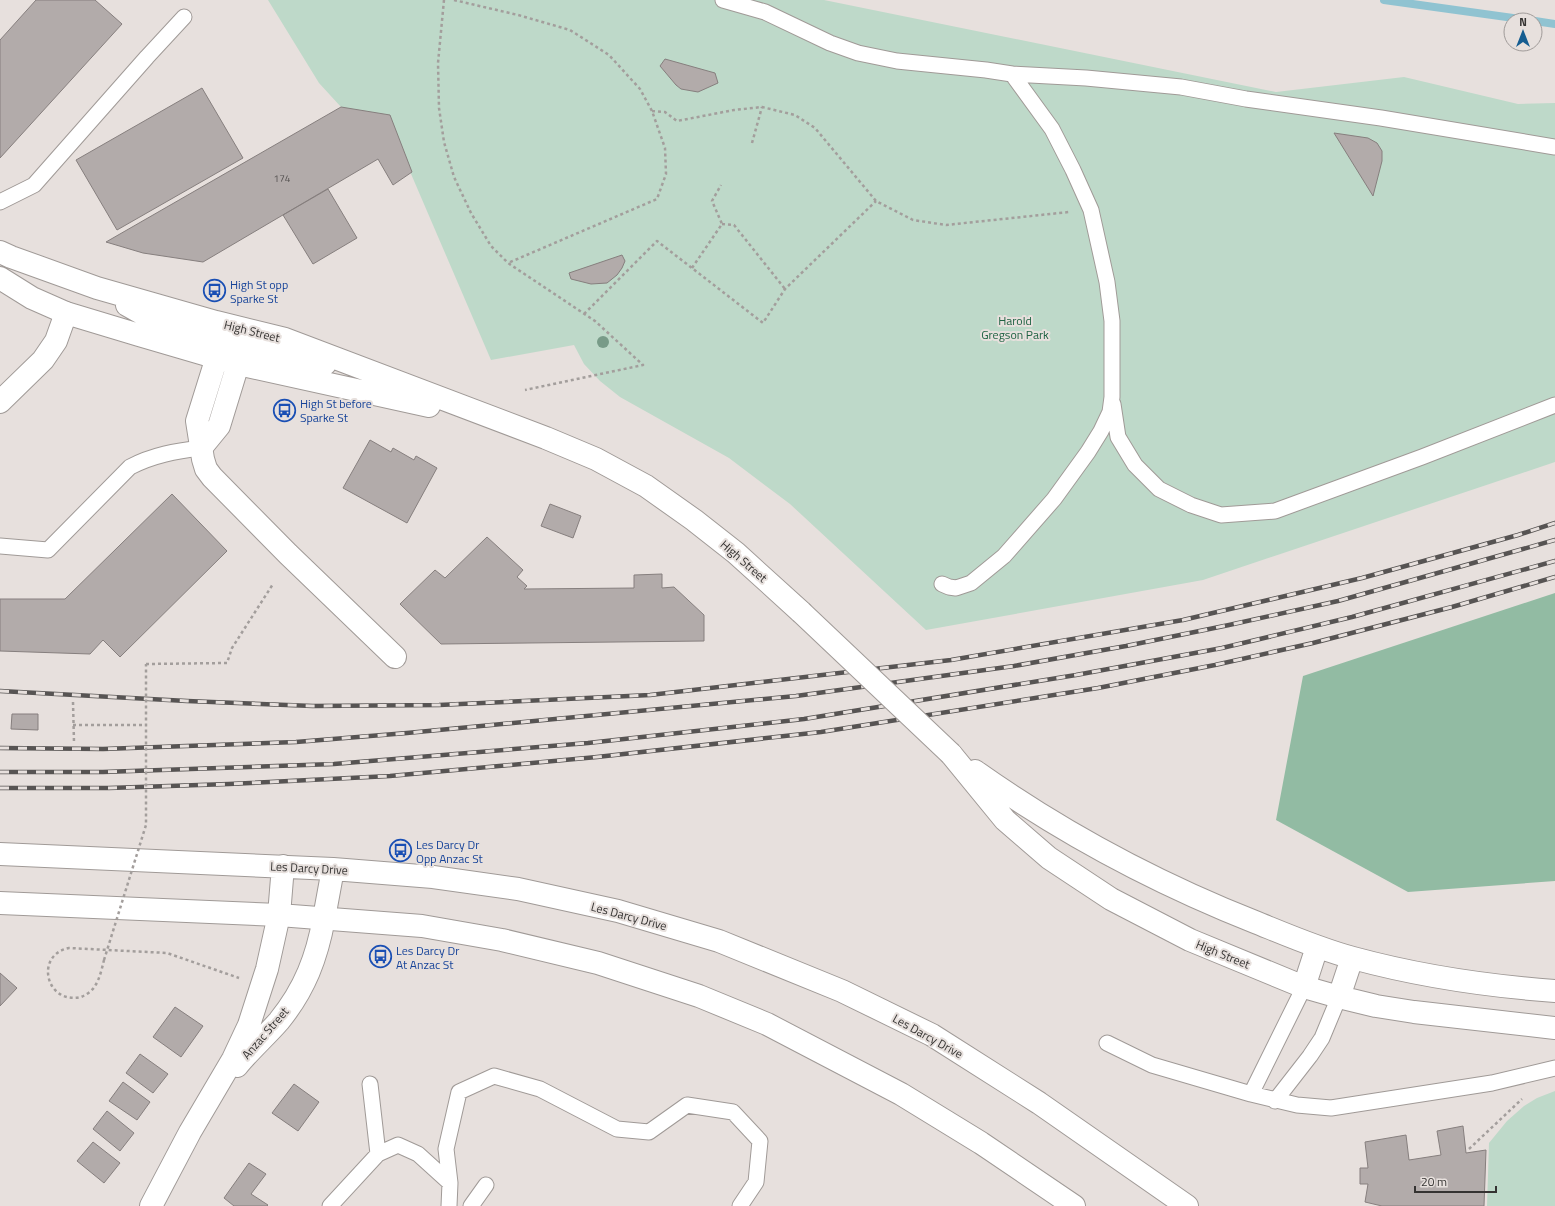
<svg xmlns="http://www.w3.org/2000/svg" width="1555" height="1206" font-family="'Titillium Web',sans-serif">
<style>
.green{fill:#bed9c9}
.forest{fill:#92bba3}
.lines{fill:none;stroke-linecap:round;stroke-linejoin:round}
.stream{stroke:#90c3d1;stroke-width:8}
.building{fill:#b2abaa;stroke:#867f7e}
.lane-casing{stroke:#a09a97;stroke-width:17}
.street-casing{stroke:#a09a97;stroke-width:24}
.secondary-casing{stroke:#a09a97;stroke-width:24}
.highway-casing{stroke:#a09a97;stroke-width:24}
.path{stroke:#a39e9c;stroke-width:2.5;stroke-dasharray:3 3;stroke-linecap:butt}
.lane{stroke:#fff;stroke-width:15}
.street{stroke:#fff;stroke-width:22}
.secondary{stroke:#fff;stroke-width:22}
.highway{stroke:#fff;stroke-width:22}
.rail-casing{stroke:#575453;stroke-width:4.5}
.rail{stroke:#e7e0dd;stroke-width:3;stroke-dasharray:9;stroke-linecap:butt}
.secondary-bridge-casing{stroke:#a09a97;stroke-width:24;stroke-linecap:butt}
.path-bridge{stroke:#a39e9c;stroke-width:2.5;stroke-dasharray:3 3;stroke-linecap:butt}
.secondary-bridge{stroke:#fff;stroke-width:22}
.tree{fill:#789b88}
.labels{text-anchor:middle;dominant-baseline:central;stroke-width:4;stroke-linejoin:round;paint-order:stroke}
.number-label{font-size:10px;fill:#545150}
.transit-label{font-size:12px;fill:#164399;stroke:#e7e0dd;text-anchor:start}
.park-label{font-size:12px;fill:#1e6242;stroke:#e7e0dd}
.street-label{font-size:12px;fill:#353332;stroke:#e7e0dd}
</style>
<rect width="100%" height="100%" fill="#e7e0dd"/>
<!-- green -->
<path class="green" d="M268,0H824L1276,92L1404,77L1518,104L1555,103V462L1203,580L926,630L790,504L729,458L620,397L600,381L584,364L574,345L491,360L387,118L341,107L319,83Z
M1555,1091V1206H1487L1489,1143L1507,1121L1524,1106L1537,1098Z"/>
<!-- forest -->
<path class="forest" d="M1555,593V881L1408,892L1276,820L1303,676Z"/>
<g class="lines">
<!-- stream -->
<path class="stream" d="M1384,0L1528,20
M1535,21L1555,24"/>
</g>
<!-- building -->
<path class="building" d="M36,0H95L122,24L0,158V40Z
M665,59L715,73L718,83L698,92L681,89L676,85L660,66Z
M202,88L243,158L117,230L76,160Z
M341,107L390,115L412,172L393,185L378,159L203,262L143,253L106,242Z
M1334,133L1368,138L1377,143L1382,151V161L1373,196Z
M328,189L357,238L313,264L283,215Z
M622,255L625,261L622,268L617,275L607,283L591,284L571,279L569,273Z
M370,440L391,452L393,448L414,460L416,456L437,468L407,523L343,488Z
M172,494L227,551L120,657L103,640L90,654L0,651V599H65Z
M550,504L581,516L573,538L541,526Z
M487,537L523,570L517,577L527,586L524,589L634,588V575L662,574V588L674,587L704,615V641L441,644L400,604L435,570L445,578Z
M12,714H38V730L11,729Z
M0,973L17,988L0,1006Z
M175,1007L203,1026L181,1057L153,1037Z
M140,1054L168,1074L153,1093L126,1073Z
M123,1082L150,1102L137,1120L109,1101Z
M294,1084L319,1102L298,1131L272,1113Z
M107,1111L134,1133L120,1151L93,1129Z
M1463,1126L1466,1153L1486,1150L1484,1206H1382L1365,1202L1368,1184H1360V1168H1368L1365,1142L1406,1135L1409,1160L1441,1155L1437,1131Z
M93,1142L120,1163L104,1183L77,1161Z
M249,1163L266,1174L251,1194L268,1205L267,1206H234L224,1198Z"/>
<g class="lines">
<defs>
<path id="lane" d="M723,0L765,12L830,43L858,53L897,61L986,70L1012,74L1086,78L1181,87L1246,99L1381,118L1555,147
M0,202L34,185L147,57L184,17
M1113,404L1118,437L1135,465L1159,489L1191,505L1221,515L1275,511L1422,457L1555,405
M0,546L48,550L130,467C153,455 176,451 201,448
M942,584L949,587L956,588L971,583L1004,556L1054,499L1088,452L1101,431L1110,412L1112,397V321L1107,282L1091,210L1073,170L1052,129L1012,74
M1107,1043L1152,1065L1251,1094L1297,1105L1331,1108L1492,1083L1555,1068
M1251,1094L1304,987
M1275,1101L1310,1056L1322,1038L1339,997
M378,1154L398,1145L418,1154L450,1183L449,1206
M450,1183L446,1149L459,1092L494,1076L540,1089L617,1129L649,1132L687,1105L733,1112L760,1141L756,1182L740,1206
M330,1206L378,1154L370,1084
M471,1206L486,1185"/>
<path id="street" d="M217,357L197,421L203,459L206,469L212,477L288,554L395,657
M0,402L43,360L56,341L66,313
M201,448L219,426L238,364
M237,1066C250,1050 266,1036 279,1021C305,989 317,957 324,918
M151,1206L190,1132L233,1059L249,1025L267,969L279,915"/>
<path id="secondary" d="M0,252L11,257L97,288L216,322L285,339L546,438L596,459L646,486L694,520L736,553L801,612
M0,278L32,298L66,313L139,335L238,364L429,406
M127,305L166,327L274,357L325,364
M951,754L1005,820L1049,858L1111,899L1190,940L1304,987L1339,997L1376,1006L1414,1012L1555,1028
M975,771C1064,834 1154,882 1255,922C1287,935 1319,949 1353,958C1419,976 1487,986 1555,991
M1304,987L1317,947
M1339,997L1352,958"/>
<path id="highway" d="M0,854L333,869L433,877L518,889L618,911L719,941L842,991L932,1035L1039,1103L1187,1206
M0,903L279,915L422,926L502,940L598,963L699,996L767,1024L901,1094L981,1143L1074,1206
M279,915L283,866
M324,918L333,869"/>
</defs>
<!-- lane casing -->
<use href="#lane" class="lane-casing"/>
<!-- street casing -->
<use href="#street" class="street-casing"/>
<!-- secondary casing -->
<use href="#secondary" class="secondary-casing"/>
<!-- highway casing -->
<use href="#highway" class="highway-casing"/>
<!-- path -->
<path class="path" d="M444,0L438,63L439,108L444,142L454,177L471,213L491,246L508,263L595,321L643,365L525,390
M454,0L518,15L570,30L609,55L640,89L652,111L665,148L666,174L657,199L508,263
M652,111L665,112L677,121L734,110L762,107L795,115L815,128L876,201L913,220L946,225L1069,212
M752,143L762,107
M722,224L734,225L785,289
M692,268L722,224L712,201L721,185
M584,314L657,241L763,323L785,289L876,201
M146,664L227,663L232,648L273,584
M73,702L74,742
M73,725H145
M104,960C102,968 100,978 95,986C92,991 86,995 81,997C46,1005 34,955 69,948L167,953L239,978
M1469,1149L1522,1099"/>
<!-- lane -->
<use href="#lane" class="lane"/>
<!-- street -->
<use href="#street" class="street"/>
<!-- secondary -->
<use href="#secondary" class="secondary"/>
<!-- highway -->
<use href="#highway" class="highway"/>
<defs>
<path id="rail" d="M0,691L187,701L313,706L439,705L650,695L951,660L1183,620L1362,578L1518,535L1555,523
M0,748L103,749L296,742L407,733L796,696L1014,666L1126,646L1229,625L1338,601L1555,540
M0,772H103L334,764L588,743L804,719L1076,675L1222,648L1352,617L1555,561
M0,788H109L229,784L390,776L597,757L821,732L1098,688L1215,665L1313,643L1452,607L1555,577"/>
</defs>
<!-- rail casing -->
<use href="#rail" class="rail-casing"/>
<!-- rail -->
<use href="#rail" class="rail"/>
<defs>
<path id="secondary-bridge" d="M801,612L951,754"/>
</defs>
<!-- secondary-bridge casing -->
<use href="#secondary-bridge" class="secondary-bridge-casing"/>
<!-- path-bridge -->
<path class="path-bridge" d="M104,960L146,825V664"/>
<!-- secondary-bridge -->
<use href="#secondary-bridge" class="secondary-bridge"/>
</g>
<!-- trees -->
<circle class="tree" cx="603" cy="342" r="6"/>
<!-- icons -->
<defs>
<symbol id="bus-ring" viewBox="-11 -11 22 22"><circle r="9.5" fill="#e7e0dd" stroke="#1a4fb4" stroke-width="1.5"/><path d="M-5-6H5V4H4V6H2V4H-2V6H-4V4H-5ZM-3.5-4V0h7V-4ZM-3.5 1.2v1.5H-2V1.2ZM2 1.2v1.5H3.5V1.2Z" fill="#1a4fb4"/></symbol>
</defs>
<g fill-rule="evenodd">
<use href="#bus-ring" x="202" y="278" width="25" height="25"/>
<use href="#bus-ring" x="272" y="398" width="25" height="25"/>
<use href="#bus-ring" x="388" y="838" width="25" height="25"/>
<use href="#bus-ring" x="368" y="944" width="25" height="25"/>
</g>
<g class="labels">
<!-- number labels -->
<g class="number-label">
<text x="282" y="178">174</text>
</g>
<!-- transit labels -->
<g class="transit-label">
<text x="230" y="284">High St opp<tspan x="230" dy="14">Sparke St</tspan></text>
<text x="300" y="403">High St before<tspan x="300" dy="14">Sparke St</tspan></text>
<text x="416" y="844">Les Darcy Dr<tspan x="416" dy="14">Opp Anzac St</tspan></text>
<text x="396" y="950">Les Darcy Dr<tspan x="396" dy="14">At Anzac St</tspan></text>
</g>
<!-- park labels -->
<g class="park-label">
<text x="1015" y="320">Harold<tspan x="1015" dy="14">Gregson Park</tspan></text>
</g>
<!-- street labels -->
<g class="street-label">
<text transform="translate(252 331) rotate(14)">High Street</text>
<text transform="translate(744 561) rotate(41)">High Street</text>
<text transform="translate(309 868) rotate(3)">Les Darcy Drive</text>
<text transform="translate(629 916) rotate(15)">Les Darcy Drive</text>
<text transform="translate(1223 954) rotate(22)">High Street</text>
<text transform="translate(265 1033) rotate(-49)">Anzac Street</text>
<text transform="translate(928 1036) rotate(29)">Les Darcy Drive</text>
</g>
</g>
<!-- north arrow -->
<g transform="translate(1523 32)"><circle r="19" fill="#e7e0dd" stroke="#a09b99"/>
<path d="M0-3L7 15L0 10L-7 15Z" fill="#155d91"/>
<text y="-6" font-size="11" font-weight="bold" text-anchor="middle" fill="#353332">N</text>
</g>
<!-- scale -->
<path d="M1415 1186v6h81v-6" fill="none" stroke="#353332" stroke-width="2"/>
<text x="1421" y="1186" font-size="12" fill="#353332" stroke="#e7e0dd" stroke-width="3" paint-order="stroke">20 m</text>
</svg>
